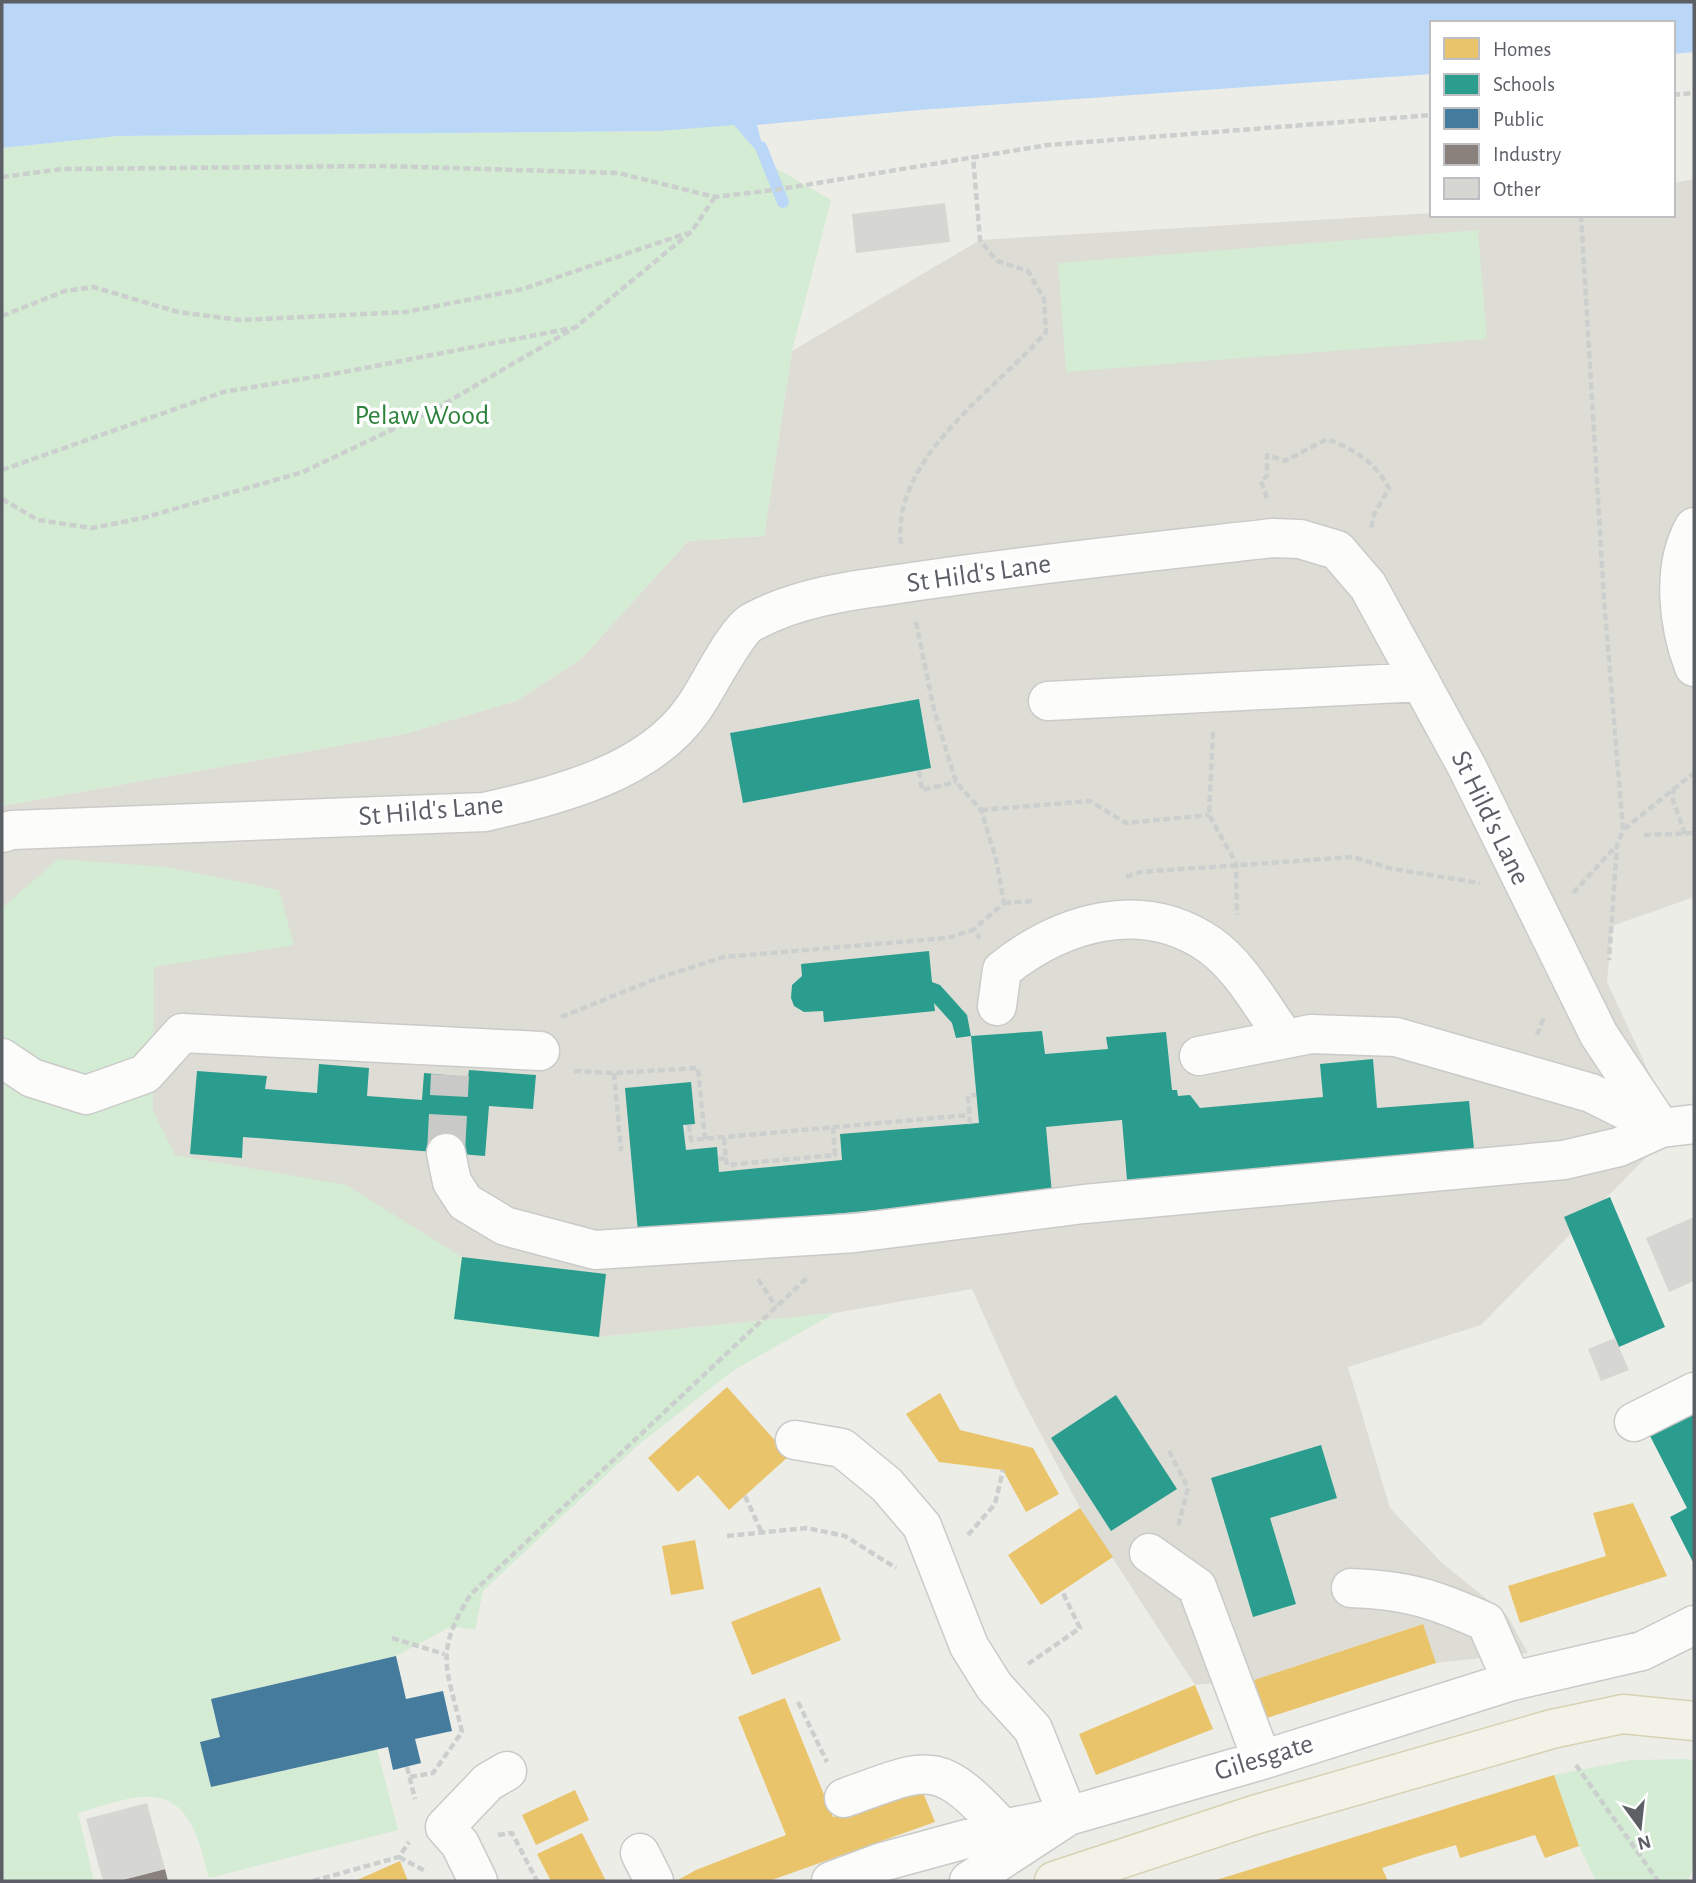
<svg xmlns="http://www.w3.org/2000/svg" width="1696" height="1883" font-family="'Alegreya Sans',sans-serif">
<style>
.education{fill:#deddd5}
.green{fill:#d4ebd4}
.water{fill:#bbd7f8}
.homes{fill:#e9c46a}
.schools{fill:#2a9d8f}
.public{fill:#457b9d}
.industry{fill:#8a817c}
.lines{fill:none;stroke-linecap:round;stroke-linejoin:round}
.stream{stroke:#bbd7f8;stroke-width:12}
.building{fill:#d6d6d2}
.minor-tunnel{stroke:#c9cac7;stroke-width:38;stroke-dasharray:38 19;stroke-linecap:butt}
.minor-casing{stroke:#cacbc9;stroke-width:41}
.major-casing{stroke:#d6d2b3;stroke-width:41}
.path{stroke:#cbcfcd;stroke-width:4.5;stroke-dasharray:7 3.5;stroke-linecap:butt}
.minor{stroke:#fcfcfb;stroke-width:38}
.major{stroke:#f3f2e8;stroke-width:38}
.labels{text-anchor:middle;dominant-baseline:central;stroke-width:7;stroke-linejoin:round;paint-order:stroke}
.park-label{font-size:28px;fill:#2e833c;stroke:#fff}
.street-label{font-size:28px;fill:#5c5f66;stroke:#fff}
</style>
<rect width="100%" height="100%" fill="#edede7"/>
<!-- education -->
<path class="education" d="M1694,179V897L1612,926L1607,982L1675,1128L1481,1325L1348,1367L1390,1508L1442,1563L1507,1615L1528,1653L1436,1663L1422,1624L1254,1680L1195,1685L1080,1508L1017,1389L972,1289L835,1313L599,1337L2,1127V806L404,734L516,701L581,659L688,541L764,536L792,351L980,240L1432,213L1673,215V183Z"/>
<!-- green -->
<path class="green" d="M734,124L767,163L831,200L792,351L764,536L688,541L581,659L516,701L404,734L2,806V148L118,136L660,131Z
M1478,230L1487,339L1066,372L1058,263Z
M58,859L167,867L279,890L294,945L154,967L153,1110L175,1155L346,1185L462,1257L454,1318L599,1337L835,1313L734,1370L638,1445L483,1591L475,1629L450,1627L396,1656L211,1699L220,1737L201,1742L211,1787L377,1749L398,1830L209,1878C204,1863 201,1845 194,1830C170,1776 121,1801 78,1813L94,1881H2V908Z
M1688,1759L1694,1762V1865L1688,1881H1596L1579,1846L1554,1775L1631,1760Z"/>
<!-- water -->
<path class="water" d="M2,2H1694V52L1673,54V23H1432V74L919,110L757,125L767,163L734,125L660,131L118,136L2,148Z"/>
<!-- homes -->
<path class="homes" d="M727,1387L789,1456L729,1510L698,1475L678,1492L648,1458Z
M940,1393L960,1430L1033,1448L1059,1494L1026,1512L1003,1470L939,1462L906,1414Z
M1633,1503L1667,1576L1520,1623L1508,1586L1606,1556L1593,1513Z
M1080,1508L1113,1557L1041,1605L1008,1555Z
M695,1540L704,1589L671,1595L662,1546Z
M820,1587L841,1640L752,1675L731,1622Z
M1423,1624L1436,1663L1267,1718L1254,1680Z
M1195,1685L1213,1729L1096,1775L1079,1734Z
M785,1698L833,1817L920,1785L935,1822L769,1881H676L696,1870L786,1835L738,1717Z
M1554,1775L1579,1846L1545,1858L1535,1835L1460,1858L1456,1845L1419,1856L1382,1868L1388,1881H1213Z
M575,1790L589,1820L536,1845L522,1815Z
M582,1833L606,1881H551L537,1854Z
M400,1861L408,1881H355Z"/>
<!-- schools -->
<path class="schools" d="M919,699L931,768L743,803L730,733Z
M929,951L932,982L940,985L967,1015L971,1036L1042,1031L1045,1054L1108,1049L1106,1037L1166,1032L1172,1090H1177L1178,1096L1190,1095L1200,1108L1323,1097L1320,1064L1373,1059L1377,1108L1469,1101L1475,1158L1127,1180L1122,1120L1077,1124L1046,1127L1052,1194L638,1232L625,1088L691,1082L695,1124L683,1125L686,1150L717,1147L719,1172L842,1160L840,1134L979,1123L971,1036L956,1038L952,1023L934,1003L935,1011L824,1022L823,1011L804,1012L794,1006L791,998L792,985L802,976L801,964Z
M319,1064L369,1068L367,1096L422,1100L424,1073L468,1077L469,1070L536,1075L533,1109L489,1106L485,1156L243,1137L242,1158L190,1154L197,1071L267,1076L265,1089L317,1093Z
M1610,1197L1665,1327L1619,1347L1564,1217Z
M462,1257L606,1274L599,1337L454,1319Z
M1116,1395L1177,1489L1111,1531L1051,1438Z
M1694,1412V1564L1670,1517L1687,1508L1649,1434Z
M1321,1445L1337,1498L1270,1518L1296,1604L1253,1617L1211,1478Z"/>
<!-- public -->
<path class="public" d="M396,1656L406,1699L443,1691L452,1731L415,1739L421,1763L393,1770L388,1747L211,1787L200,1742L220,1737L211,1699Z"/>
<!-- industry -->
<path class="industry" d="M165,1869L168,1881H122V1880Z"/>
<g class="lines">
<!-- stream -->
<path class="stream" d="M761,147L783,202"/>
</g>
<!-- building -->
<path class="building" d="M945,203L950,242L856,253L852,214Z
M1694,1217V1281L1669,1292L1646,1238Z
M1615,1338L1629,1370L1601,1381L1588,1349Z
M147,1803L165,1869L119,1881H103L86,1819Z"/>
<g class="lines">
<!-- minor-tunnel -->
<path class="minor-tunnel" d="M446,1153L450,1075"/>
<defs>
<path id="minor" d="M1694,527C1671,567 1678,625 1694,667
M1048,701L1421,682
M2,833L12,830L485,812C557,795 648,774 693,709C707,690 735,631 752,622C805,593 867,589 926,580C1041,563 1157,551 1273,538L1300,539L1337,550L1368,586L1467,767L1599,1035L1661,1128L1694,1124
M997,1006L1002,970C1062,922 1142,898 1210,945C1241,967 1262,1007 1284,1037
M1199,1056L1311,1034L1396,1037L1591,1093L1659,1127
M2,1058L32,1078L86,1095L145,1074L182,1033L540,1051
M446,1153L452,1182L465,1202L505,1226L595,1250L855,1233L1084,1204L1564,1160L1619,1147L1661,1128
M1634,1422L1694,1392
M795,1440L842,1448L887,1485L922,1526L969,1646L994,1686L1033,1729L1068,1816L969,1881
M1149,1553L1197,1587L1262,1760
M1351,1588C1408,1590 1434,1599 1486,1622L1512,1681
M844,1798C930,1767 937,1757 1003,1829
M445,1827L488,1782L507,1771
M445,1827L460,1844L478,1881
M640,1853L654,1881
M831,1881L882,1862L1003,1829L1068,1816L1262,1760L1512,1681L1642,1651L1694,1625"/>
<path id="major" d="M1054,1881L1254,1815L1552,1729L1623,1714L1694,1721"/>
</defs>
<!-- minor casing -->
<use href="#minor" class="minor-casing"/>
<!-- major casing -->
<use href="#major" class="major-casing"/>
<!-- path -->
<path class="path" d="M1673,95L1694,93
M2,177L62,169L383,166L618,173L715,197L781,189L1048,145L1432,115
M1581,215L1604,599L1623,830L1617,845L1609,960
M2,316L65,291L93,287L178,312L240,320L406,312L523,289L687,233
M2,470L223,392L344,372L572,328
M1267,498L1261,481L1267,476V455L1285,461L1327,439C1355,450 1374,461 1389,488L1374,514L1371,530
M2,499L38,520L92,528L143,518L303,472L437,408L576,327L692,231L715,197
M901,544C891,457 996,390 1046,332L1044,299L1028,271L997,261L980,240L973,156
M916,622L934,710L956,782L981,810L996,859L1004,903L973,930
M1213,732L1209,815L1236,863L1237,915
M919,771L922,790L956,782
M1674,787L1673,800L1685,834
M981,810L1090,801L1126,823L1209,815
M1624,829L1694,773
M1644,835L1694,833
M1126,877L1140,872L1353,857L1393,869L1480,883
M1573,893L1617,845
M1004,903L1033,901
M561,1017L658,978L724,957L947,938L973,930L980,938
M1537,1035L1544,1017
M574,1071L614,1073L698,1068L705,1139
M614,1073L621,1151
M970,1124L968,1096L976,1095
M689,1125L691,1140L969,1115
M726,1158L727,1165L835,1155L833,1127
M718,1159L726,1158L724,1138
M758,1279L776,1307
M1169,1451L1188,1488L1178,1527
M745,1496L762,1533
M968,1535L995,1504L1003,1470
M727,1536L807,1528L845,1536L896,1568
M392,1638L444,1654
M1028,1664L1080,1628L1062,1591
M798,1702L827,1762
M1576,1765L1658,1881
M407,1767L415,1799
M410,1777L433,1773L462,1732C447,1667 433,1654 471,1594L808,1277
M498,1835L512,1833L537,1881
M399,1857L427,1872
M313,1881L399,1857L409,1842"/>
<!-- minor -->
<use href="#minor" class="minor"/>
<!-- major -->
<use href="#major" class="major"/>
</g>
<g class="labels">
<!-- park labels -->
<g class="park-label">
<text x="422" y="416">Pelaw Wood</text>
</g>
<!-- street labels -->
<g class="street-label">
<text transform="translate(979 574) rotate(-8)">St Hild's Lane</text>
<text transform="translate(431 811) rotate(-5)">St Hild's Lane</text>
<text transform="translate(1490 818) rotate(64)">St Hild's Lane</text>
<text transform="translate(1264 1758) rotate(-17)">Gilesgate</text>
</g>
</g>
<!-- border -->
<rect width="1696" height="1883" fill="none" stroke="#5c5f66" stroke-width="7"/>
<!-- legend -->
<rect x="1430" y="21" width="245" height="196" fill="#ffffff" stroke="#bebfc2" stroke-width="2"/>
<rect x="1444" y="38" width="35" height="21" fill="#e9c46a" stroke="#bebfc2" stroke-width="2"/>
<text x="1493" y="56" font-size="21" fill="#5c5f66">Homes</text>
<rect x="1444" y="74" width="35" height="21" fill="#2a9d8f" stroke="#bebfc2" stroke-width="2"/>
<text x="1493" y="91" font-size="21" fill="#5c5f66">Schools</text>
<rect x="1444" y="108" width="35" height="21" fill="#457b9d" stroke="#bebfc2" stroke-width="2"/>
<text x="1493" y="126" font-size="21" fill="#5c5f66">Public</text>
<rect x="1444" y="144" width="35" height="21" fill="#8a817c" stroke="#bebfc2" stroke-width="2"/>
<text x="1493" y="161" font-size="21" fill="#5c5f66">Industry</text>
<rect x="1444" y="178" width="35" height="21" fill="#d6d6d2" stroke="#bebfc2" stroke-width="2"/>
<text x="1493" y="196" font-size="21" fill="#5c5f66">Other</text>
<!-- north arrow -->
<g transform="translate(1640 1827) rotate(165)" stroke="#ffffff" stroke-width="5" paint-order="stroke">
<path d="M0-5L12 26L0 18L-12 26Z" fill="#5c5f66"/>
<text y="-10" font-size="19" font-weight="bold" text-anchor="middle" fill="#5c5f66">N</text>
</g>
</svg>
